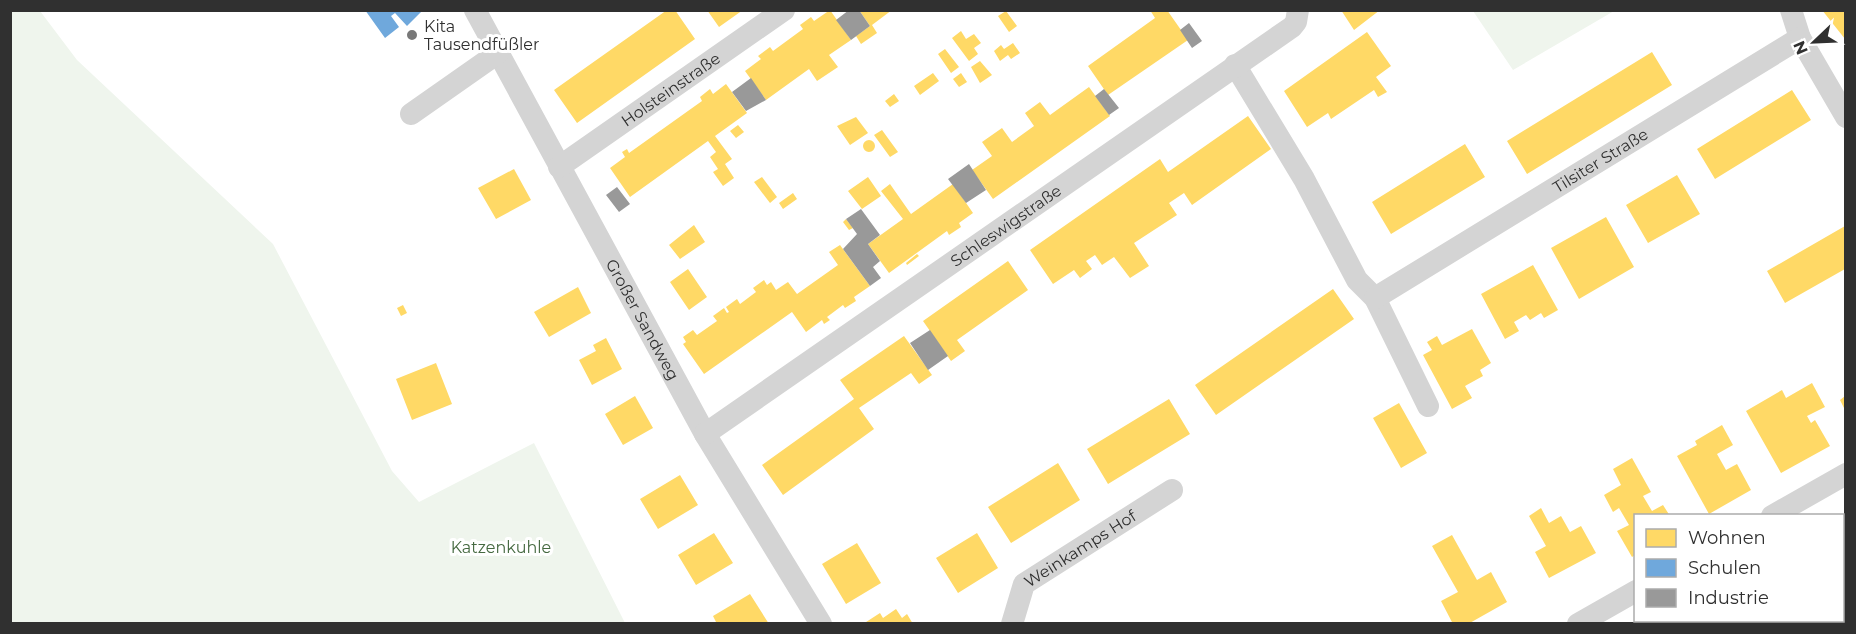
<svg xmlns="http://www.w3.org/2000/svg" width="1856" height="634" font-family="Montserrat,sans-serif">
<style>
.green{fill:#eff5ed}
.homes{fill:#ffd966}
.schools{fill:#6fa8dc}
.industry{fill:#999}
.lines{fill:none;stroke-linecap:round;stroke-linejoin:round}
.minor{stroke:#d4d4d4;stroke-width:22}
.poi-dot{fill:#787878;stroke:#fff;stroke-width:2}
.labels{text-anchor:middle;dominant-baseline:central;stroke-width:6;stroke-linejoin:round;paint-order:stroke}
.poi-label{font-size:16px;fill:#303030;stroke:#fff;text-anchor:start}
.street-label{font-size:16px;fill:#303030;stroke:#fff}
.park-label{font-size:16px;fill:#456940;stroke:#fff}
</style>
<rect width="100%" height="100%" fill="#fff"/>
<!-- green -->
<path class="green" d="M10,11H40L77,60L273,244L392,471L419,502L534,443L625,623H11Z
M1473,11H1614L1513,70Z"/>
<!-- homes -->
<path class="homes" d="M667,10H675L695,39L577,123L554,90Z
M707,10H743L719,27Z
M830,10L851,40L829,55L838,67L817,81L809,69L766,100L745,71L761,59L758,56L770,47L773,51L803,29L800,25L811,17L814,21Z
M859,10H892L872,25L877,33L861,44L856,36L870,26Z
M1150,10H1167L1188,40L1108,95L1088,66L1155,18Z
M1341,10H1380L1354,30Z
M1822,10H1845V39Z
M1006,11L1017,26L1009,32L998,16Z
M961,31L966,39L974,34L981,43L974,48L978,54L969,61L952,38Z
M1367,32L1391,66L1376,77L1387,92L1378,97L1374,90L1331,119L1328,113L1307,127L1284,91Z
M1013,43L1020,53L1011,59L1008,55L1000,61L994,51L1001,45L1004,49Z
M945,49L959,67L951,73L938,54Z
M1652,52L1672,85L1527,174L1507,141Z
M980,61L992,75L980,83L971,67Z
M933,73L939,81L920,95L914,86Z
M961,73L967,82L959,87L953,79Z
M726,84L747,113L715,136L732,159L725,164L734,178L723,186L713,172L718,169L710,157L716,152L708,141L630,197L610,168L625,157L622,152L627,149L629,153L702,101L700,97L710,89L713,94Z
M1089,87L1110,116L993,199L972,170L992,156L982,142L1002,128L1012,142L1034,126L1025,113L1040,102L1050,115Z
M1792,90L1811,120L1715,179L1697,149Z
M894,94L899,101L890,107L885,101Z
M1248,116L1271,149L1192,205L1184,193L1169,203L1177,215L1134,243L1149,266L1130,278L1114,257L1102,265L1095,255L1086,261L1092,269L1080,278L1074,270L1053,284L1030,250L1160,159L1168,172Z
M856,117L868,133L850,145L837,126Z
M738,125L744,132L736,138L730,131Z
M882,130L898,152L890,157L874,135Z
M863 146a6 6 0 1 1 12 0a6 6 0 1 1-12 0Z
M1465,144L1485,177L1391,234L1372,202Z
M514,169L531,200L496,219L478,188Z
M1677,175L1700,214L1648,243L1626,205Z
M762,177L777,197L770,203L754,182Z
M868,177L881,196L862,209L848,191Z
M890,184L911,214L953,184L973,213L959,223L961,227L949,235L947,231L889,273L868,244L903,219L881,191Z
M793,193L797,199L783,209L779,203Z
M1606,217L1634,267L1579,299L1551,248Z
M846,219L853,228L849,230L843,222Z
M694,225L705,242L680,259L669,245Z
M1845,226V269L1785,303L1767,271Z
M840,245L870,286L854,297L856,301L845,308L843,305L827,317L830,320L824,324L822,320L806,332L792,312L704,374L683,344L686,342L683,337L693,330L697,335L717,321L713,316L724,308L727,313L729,312L726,307L737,299L740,304L756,292L753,288L764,280L767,285L771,282L776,290L788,282L797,294L838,265L829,252Z
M917,254L919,256L907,265L906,263Z
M1008,261L1028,290L957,340L965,351L951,361L923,321Z
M1533,265L1558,310L1544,318L1541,313L1530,320L1526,315L1514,322L1519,331L1505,339L1481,294Z
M688,269L707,297L689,310L670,282Z
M578,287L591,313L549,337L534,312Z
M1333,289L1354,319L1216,415L1195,385Z
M403,305L407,313L401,316L397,308Z
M1472,329L1491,363L1480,370L1483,376L1465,386L1472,398L1452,409L1423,355L1432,350L1427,342L1437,336L1442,345Z
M904,336L932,375L919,384L911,373L859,408L874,429L783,495L762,465L854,399L840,380Z
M606,338L622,369L592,385L579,360L596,351L593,345Z
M436,363L452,404L412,420L396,379Z
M1812,383L1825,407L1807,416L1811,423L1815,420L1830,446L1781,473L1746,411L1782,390L1786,398Z
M635,396L653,428L623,445L605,414Z
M1845,396V410L1840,400Z
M1169,399L1190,434L1108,484L1087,449Z
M1399,403L1427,453L1401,468L1373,418Z
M1722,425L1733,445L1717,454L1726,470L1737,464L1751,490L1709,514L1677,456L1697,445L1695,441Z
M1632,458L1651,492L1643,496L1652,511L1663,505L1670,516H1635V555L1632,557L1617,531L1629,525L1619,508L1613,512L1604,495L1621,485L1613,469Z
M1058,463L1080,500L1011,543L988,507Z
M680,475L698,505L658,529L640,499Z
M1541,508L1549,523L1561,516L1570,532L1581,526L1596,553L1549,578L1535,552L1546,546L1529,516Z
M1845,514V582L1842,576V516Z
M714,533L733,563L696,585L678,555Z
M977,533L998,568L958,593L936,558Z
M1452,535L1477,580L1491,572L1507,602L1468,624H1453L1441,601L1458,592L1432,546Z
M857,543L881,583L846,604L822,564Z
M750,594L769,624H717L713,616Z
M896,609L902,618L907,614L913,624H863L880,613L883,618Z
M1669,621H1717L1714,624H1671Z
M1755,621H1816L1817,624H1750Z"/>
<!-- schools -->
<path class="schools" d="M365,10H423L407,26L395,13L391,16L399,27L385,38Z"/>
<!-- industry -->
<path class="industry" d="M849,10H859L870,26L851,40L836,20Z
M1189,23L1202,41L1192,48L1180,30Z
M751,78L766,100L746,111L732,92Z
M1104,89L1119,108L1109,115L1095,96Z
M969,164L986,190L966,203L948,179Z
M617,187L630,204L619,212L606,195Z
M861,209L880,235L868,244L880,261L873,267L881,278L870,286L843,249L857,234L846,219Z
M930,330L948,356L928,370L910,343Z"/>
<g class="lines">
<!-- minor -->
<g class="minor">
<path id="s1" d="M475,10L705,434L821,624"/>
<path d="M1791,10L1800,38L1846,117"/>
<path d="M1235,65L1304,179L1357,280L1375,298L1428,406"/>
<path d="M411,114L498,53"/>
<path id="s2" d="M559,167L784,10"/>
<path id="s3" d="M1375,298L1800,38"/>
<path id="s4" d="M705,434L1292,27L1296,22L1298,10"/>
<path d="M1772,516L1846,474"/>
<path id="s5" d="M1012,624L1024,584L1172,490"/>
<path d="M1578,624L1636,591"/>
</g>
</g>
<!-- markers -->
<circle class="poi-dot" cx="412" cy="35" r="6"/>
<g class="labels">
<!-- poi labels -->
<g class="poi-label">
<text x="424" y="26">Kita<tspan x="424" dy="18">Tausendfüßler</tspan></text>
</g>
<!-- street labels -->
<g class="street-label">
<text stroke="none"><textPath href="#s2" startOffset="136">Holsteinstraße</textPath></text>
<text stroke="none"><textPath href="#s3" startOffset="264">Tilsiter Straße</textPath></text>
<text stroke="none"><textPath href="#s4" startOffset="366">Schleswigstraße</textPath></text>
<text stroke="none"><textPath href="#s1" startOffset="352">Großer Sandweg</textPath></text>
<text stroke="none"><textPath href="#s5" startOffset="108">Weinkamps Hof</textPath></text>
</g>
<!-- park labels -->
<g class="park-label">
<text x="501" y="547">Katzenkuhle</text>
</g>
</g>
<!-- border -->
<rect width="1856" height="634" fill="none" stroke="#303030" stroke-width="24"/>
<!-- legend -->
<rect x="1634" y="514" width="210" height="108" fill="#ffffff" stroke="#acacac" stroke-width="1.5"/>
<rect x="1646" y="529" width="30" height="18" fill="#ffd966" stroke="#acacac" stroke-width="1.5"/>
<text x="1688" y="544" font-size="18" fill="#303030">Wohnen</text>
<rect x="1646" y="559" width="30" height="18" fill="#6fa8dc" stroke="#acacac" stroke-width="1.5"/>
<text x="1688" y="574" font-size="18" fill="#303030">Schulen</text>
<rect x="1646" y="589" width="30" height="18" fill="#999999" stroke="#acacac" stroke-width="1.5"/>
<text x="1688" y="604" font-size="18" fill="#303030">Industrie</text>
<!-- north arrow -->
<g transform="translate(1814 42) rotate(247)" stroke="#ffffff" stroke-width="4.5" paint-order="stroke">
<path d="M0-4.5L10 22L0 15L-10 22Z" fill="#303030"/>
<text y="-9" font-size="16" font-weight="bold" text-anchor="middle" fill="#303030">N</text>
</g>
</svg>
